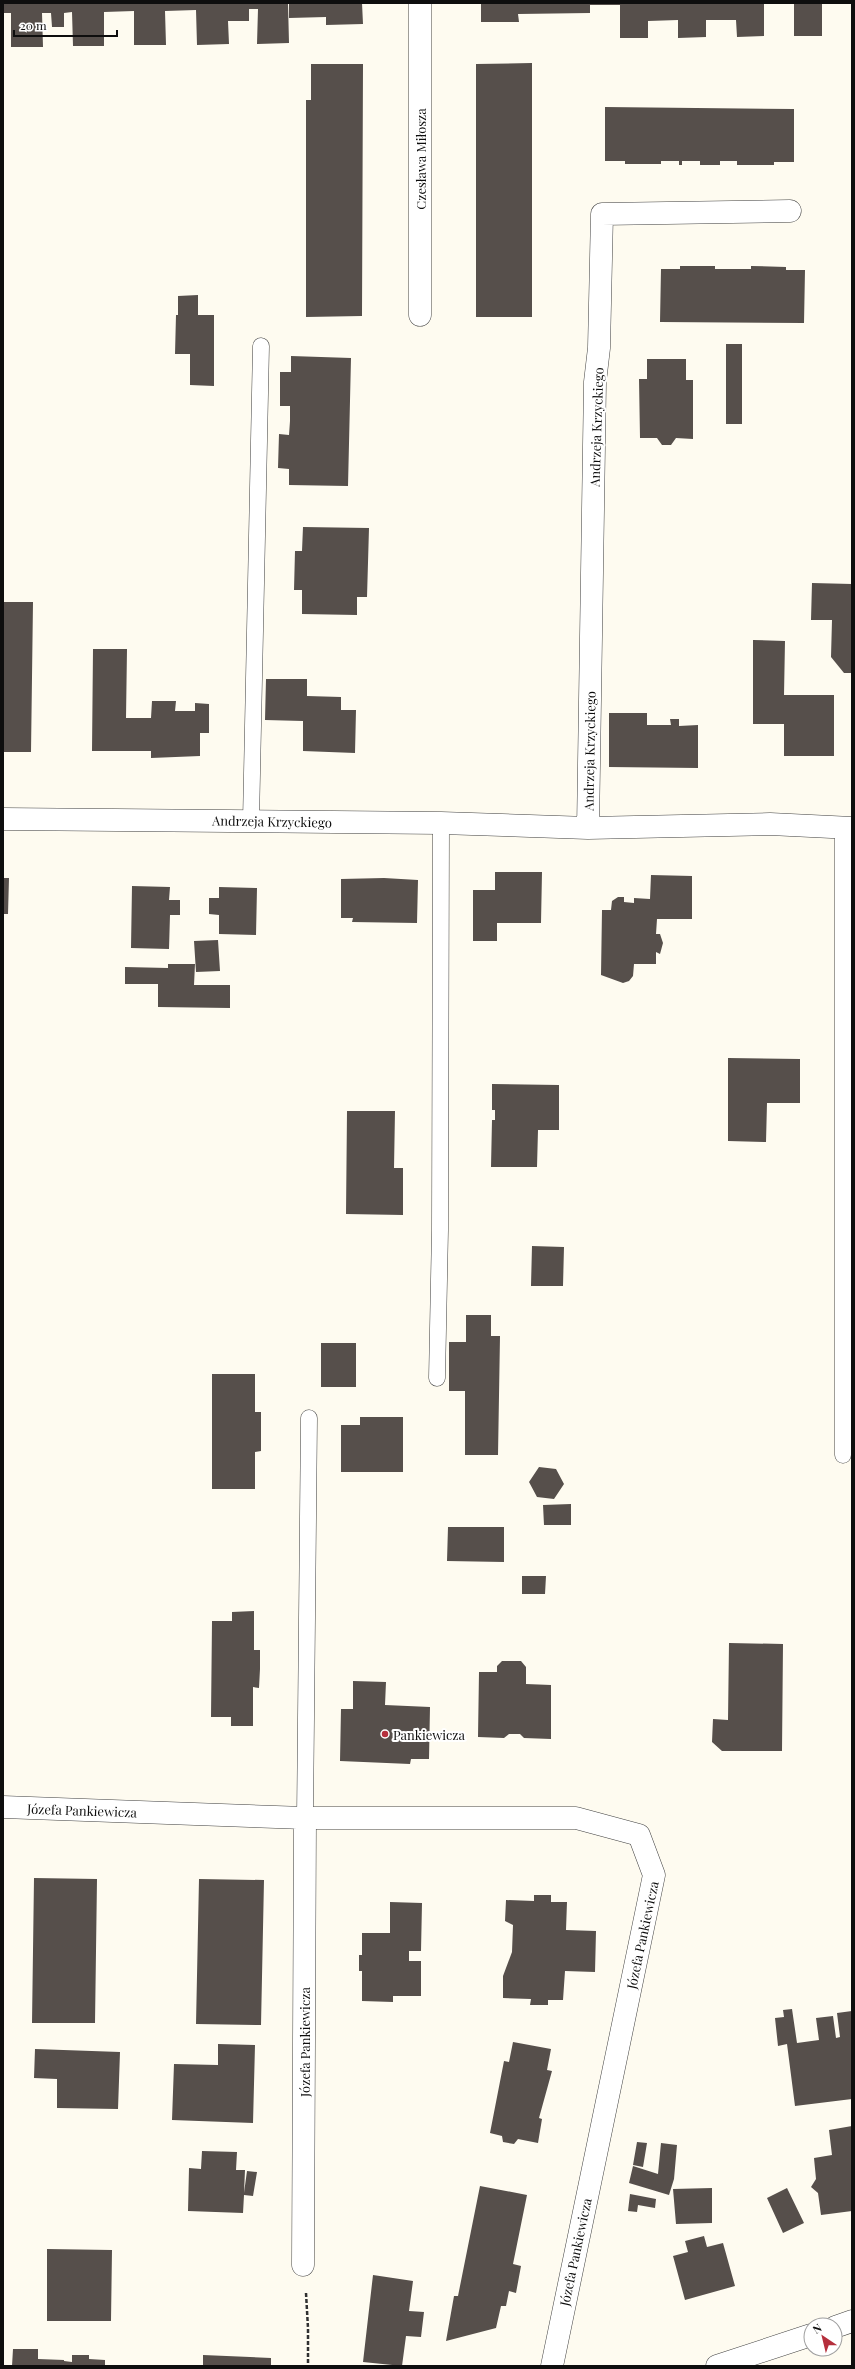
<svg xmlns="http://www.w3.org/2000/svg" width="855" height="2369" font-family="'Playfair Display',serif">
<style>
.building{fill:#564f4b}
.lines{fill:none;stroke-linecap:round;stroke-linejoin:round}
.service-casing{stroke:#414141;stroke-width:17}
.minor-casing{stroke:#414141;stroke-width:23}
.tertiary-casing{stroke:#414141;stroke-width:23}
.path{stroke:#303030;stroke-width:2.5;stroke-dasharray:4 2;stroke-linecap:butt}
.service{stroke:#fff;stroke-width:16}
.minor{stroke:#fff;stroke-width:22}
.tertiary{stroke:#fff;stroke-width:22}
.poi-dot{fill:#b52f3c;stroke:#fff;stroke-width:1.5}
.labels{text-anchor:middle;dominant-baseline:central;stroke-width:4;stroke-linejoin:round;paint-order:stroke}
.street-label{font-size:13px;fill:#0e0e0e;stroke:#fff}
.poi-label{font-size:13px;fill:#0e0e0e;stroke:#fff;text-anchor:start}
</style>
<rect width="100%" height="100%" fill="#fefbf0"/>
<!-- building -->
<path class="building" d="M3,3H288L289,43L257,44L258,9H249V21H228L229,44L197,45L196,10L165,11L166,45H134V11L104,12V46H73L72,12L64,13V27H52L51,13H42L43,47H11V13H3Z
M289,3H362L363,24L326,25V17L289,18Z
M481,3H764V36L737,37L736,20H706V37L678,38V20L648,21V38H620V5H590V13L518,14L519,22H481Z
M794,3H822V36H794Z
M532,63V317H476V64Z
M311,64H363L362,316L306,317V100H311Z
M605,107L794,109V162H774V165H737V161H720V165H700V161H682V165H679V161H661V164H625V161H605Z
M680,266H715V269H751V266L786,267V270H805L804,323L660,322L661,269H680Z
M198,295V315H214V386L190,385V354H175L176,315H178V296Z
M726,344H742V424H726Z
M291,356L351,358L348,486L289,485V469L278,468L279,434L289,435L290,421V406H280V372H291Z
M647,359H686V380H693V439L676,438L671,445H662L657,438H640L639,379H647Z
M303,527L369,528L367,597H357V615L302,614V590H294L295,551H302Z
M812,583L852,584V673H844L831,657L832,620H811Z
M3,602H33L31,752H3Z
M753,640L785,641L784,695H834V756H784V724H753Z
M93,649H127L126,718H151L152,701H176L175,711H195V703L209,704V733H200V756L151,758V751H92Z
M266,679H307V696L341,697V710H356L355,753L303,751V721L265,720Z
M609,713H647V725H671L670,719H679V726L698,725V768L609,767Z
M495,872H542L541,923H497V941H473V890H495Z
M651,875L692,876V919H657L656,934H660L663,943L660,954L656,952V964H634L633,976L629,981L623,983L601,975L602,910H611L612,901L618,897H624V902L634,903V898L650,899Z
M3,878H9L8,914H3Z
M384,878L418,880L417,923L352,922L353,918H341V879Z
M132,886L170,887L169,900H180V915H170L169,949L131,948Z
M219,887L257,888L256,935L219,934V915L209,914V898H219Z
M218,940L220,971L196,972L194,941Z
M168,964H195L194,985H230V1008L158,1007V984H125V967L168,968Z
M728,1058L800,1059V1103H767L766,1142L728,1141Z
M492,1084L559,1085V1130H538L537,1167H491L492,1120H495V1110H492Z
M347,1111H395L394,1168H403V1215L346,1214Z
M532,1246L564,1247L563,1286H531Z
M466,1315H491V1336H500L498,1455H465V1391H449V1342H466Z
M321,1343H356V1387H321Z
M212,1374H255V1412H261V1451L255,1452V1489H212Z
M360,1417H403V1472H341V1425H360Z
M539,1467L556,1469L564,1484L554,1499L537,1497L529,1482Z
M571,1504V1525H544L543,1505Z
M448,1527H504V1562L447,1561Z
M522,1576H546L545,1594H522Z
M254,1611V1650H260V1669L259,1688L253,1687V1726H231V1717H211L212,1621H232V1612Z
M729,1643L783,1644L782,1751H722L712,1742L713,1719L728,1720Z
M502,1661H521L526,1667V1684L551,1685V1739L524,1738L520,1734H509L504,1738L478,1737L479,1672H497V1666Z
M353,1681L386,1682L385,1705L430,1707L429,1759H411L410,1764L340,1761L341,1709H353Z
M34,1878L97,1879L95,2023H32Z
M199,1879L264,1880L261,2025L196,2024Z
M534,1895H551V1902H567L566,1930L596,1931L595,1972L565,1971L563,2000H548V2005H530L531,1999L503,1998V1976L512,1952L513,1925L505,1921L506,1900L534,1901Z
M390,1902L422,1903L421,1951H409V1961H421V1996H393V2002L362,2001V1971H359V1955H362V1933H390Z
M792,2009L797,2043L819,2040L816,2018L833,2016L836,2038L840,2037L837,2013L852,2011V2099L795,2106L787,2044L778,2046L775,2018L784,2017L783,2010Z
M513,2042L551,2049L547,2070L552,2071L539,2118L542,2119L538,2143L518,2139L514,2144L503,2142L502,2136L490,2133L504,2061L509,2062Z
M218,2044L255,2045L253,2123L172,2120L174,2064L218,2065Z
M35,2049L120,2052L118,2109L57,2108V2079L34,2078Z
M852,2126V2211L821,2215L818,2193L811,2187L816,2179L814,2158L832,2155L829,2130Z
M637,2142L647,2143L643,2167L633,2165Z
M661,2143L677,2145L674,2179L669,2178L674,2179L669,2195L629,2183L633,2166L658,2174Z
M202,2151L237,2152L236,2170H245L244,2193L247,2171L257,2172L253,2196L244,2195L243,2213L188,2211L189,2168L201,2169Z
M480,2186L527,2195L513,2264L521,2266L516,2293L509,2291L506,2306H501L496,2328L446,2341L454,2296H458Z
M712,2188V2223L676,2224L673,2189Z
M787,2188L804,2223L783,2233L767,2198Z
M630,2194L656,2199L655,2208L638,2205L637,2212L628,2211Z
M704,2236L707,2247L723,2243L735,2286L685,2300L673,2256L688,2252L685,2241Z
M47,2249L112,2250L111,2321H47Z
M373,2275L413,2281L409,2311L424,2312L421,2337L406,2336L402,2366L363,2362Z
M13,2349H38V2359L64,2360V2361L72,2362V2355H89V2359L105,2360V2366H12Z
M203,2355L271,2358V2366H203Z"/>
<g class="lines">
<defs>
<path id="service" d="M251,821L261,346
M843,828V1455
M437,1378L440,1230L441,823
M305,1818L309,1418"/>
<path id="minor" d="M420,3V315
M3,819L441,823L588,828L770,824L852,828
M588,828L595,382L599,348L602,214L790,211
M3,1807L305,1818H576L639,1835L654,1875L552,2366
M303,2265L305,1818"/>
<path id="tertiary" d="M835,2327L852,2321
M717,2366L811,2335"/>
</defs>
<!-- service casing -->
<use href="#service" class="service-casing"/>
<!-- minor casing -->
<use href="#minor" class="minor-casing"/>
<!-- tertiary casing -->
<use href="#tertiary" class="tertiary-casing"/>
<!-- path -->
<path class="path" d="M306,2293L308,2328V2366"/>
<!-- service -->
<use href="#service" class="service"/>
<!-- minor -->
<use href="#minor" class="minor"/>
<!-- tertiary -->
<use href="#tertiary" class="tertiary"/>
</g>
<!-- markers -->
<circle class="poi-dot" cx="385" cy="1734" r="4"/>
<g class="labels">
<!-- street labels -->
<g class="street-label">
<text transform="translate(420 159) rotate(-90)">Czesława Miłosza</text>
<text transform="translate(596 427) rotate(-88)">Andrzeja Krzyckiego</text>
<text transform="translate(589 751) rotate(-89)">Andrzeja Krzyckiego</text>
<text transform="translate(272 821) rotate(1)">Andrzeja Krzyckiego</text>
<text transform="translate(82 1810) rotate(2)">Józefa Pankiewicza</text>
<text transform="translate(642 1935) rotate(-78)">Józefa Pankiewicza</text>
<text transform="translate(304 2042) rotate(-90)">Józefa Pankiewicza</text>
<text transform="translate(575 2252) rotate(-78)">Józefa Pankiewicza</text>
</g>
<!-- poi labels -->
<g class="poi-label">
<text x="393" y="1734">Pankiewicza</text>
</g>
</g>
<!-- border -->
<rect width="855" height="2369" fill="none" stroke="#0e0e0e" stroke-width="8"/>
<!-- north arrow -->
<g transform="translate(823 2337) rotate(325)"><circle r="19" fill="#ffffff" stroke="#9f9f9f"/>
<path d="M0-3L7 15L0 10L-7 15Z" fill="#b52f3c"/>
<text y="-6" font-size="11" font-weight="bold" text-anchor="middle" fill="#0e0e0e">N</text>
</g>
<!-- scale -->
<path d="M14 30v6h103v-6" fill="none" stroke="#0e0e0e" stroke-width="2"/>
<text x="20" y="30" font-size="12" fill="#0e0e0e" stroke="#ffffff" stroke-width="3" paint-order="stroke">20 m</text>
</svg>
